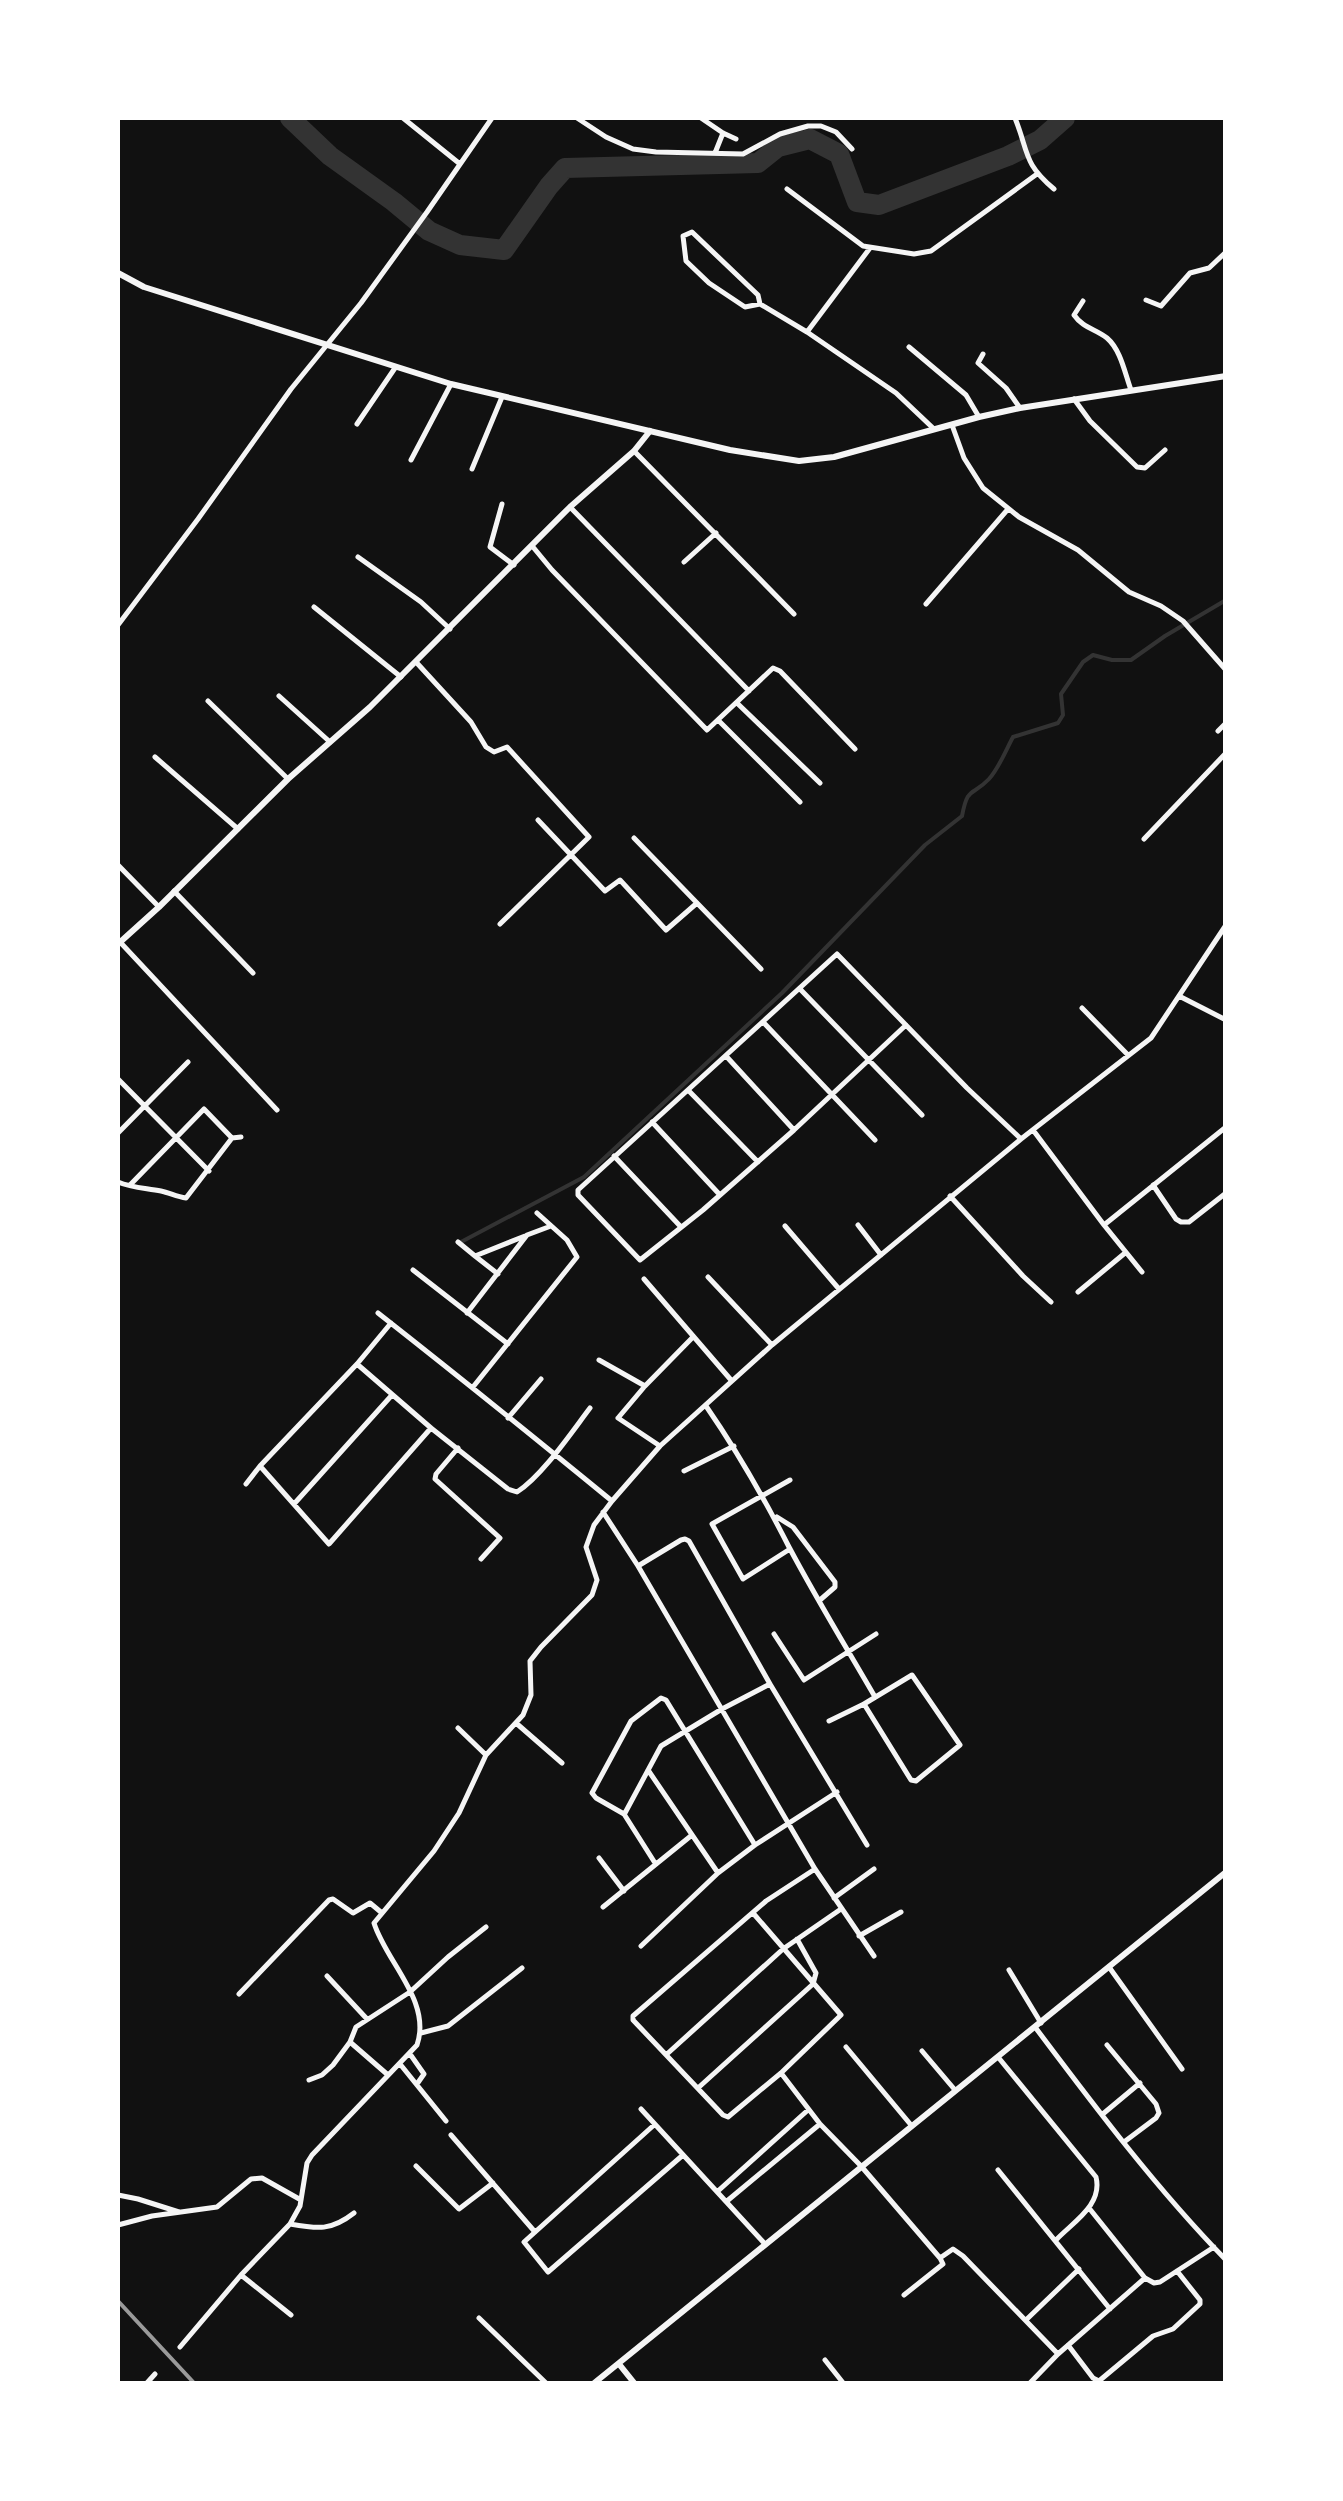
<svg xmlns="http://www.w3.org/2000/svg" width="1343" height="2501" font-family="'DejaVu Sans',sans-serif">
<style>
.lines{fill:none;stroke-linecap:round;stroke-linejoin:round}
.stream{stroke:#333;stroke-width:4}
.river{stroke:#333;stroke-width:20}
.minor{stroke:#f5f5f5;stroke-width:5}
.tertiary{stroke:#f5f5f5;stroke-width:6}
.secondary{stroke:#f5f5f5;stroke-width:6}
.rail{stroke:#9a9a9a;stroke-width:4}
</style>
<rect width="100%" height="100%" fill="#111"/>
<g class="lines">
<!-- stream -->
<path class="stream" d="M461,1242L584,1177L782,993L925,845L962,816C968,785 972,797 989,779C999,768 1006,750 1013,737L1058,723L1063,715L1061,694L1083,662L1093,655L1112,660H1131L1165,636L1226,600"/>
<!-- river -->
<path class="river" d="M290,118L330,156L394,202L429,231L460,245L504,250L549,186L565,168L758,163L778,147L810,139L839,154L857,202L879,205L1008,156L1040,140L1065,118"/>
<!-- minor -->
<path class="minor" d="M403,118L460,164
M577,118L606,137L633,149L656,152L743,154L780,134L808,126H821L836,132L852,149
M701,118L723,133L736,139
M1015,118C1029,153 1023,163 1054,189
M715,153L723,133
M787,189L863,246L914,254L931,251L1037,174
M1146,300L1161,306L1190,273L1209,268L1226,252
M1083,301L1074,315C1083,328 1096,329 1107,338C1121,350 1125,374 1131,390
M760,304L758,295L692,232L683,236L686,261L709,283L745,307L760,304L807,332L896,393L934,429
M807,332L870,248
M909,347L966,395L979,417
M983,354L978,363L1006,388L1020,408
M1074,399L1090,421L1137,467L1145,468L1165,450
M357,424L395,368
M952,425L964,458L983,488L1019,517L1078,550L1129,592L1161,606L1183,621L1226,670
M634,451L794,614
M411,460L451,384
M472,469L502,397
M502,504L490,547L514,565
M570,507L749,691
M533,547L552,570L707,730L773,668L780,671L855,749
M358,557L421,602L450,629
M684,562L716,533
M926,604L1008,509
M314,607L401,677
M118,625L198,519L291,389L361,303L427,212L492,118
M416,662L471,722L486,747L494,752L507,747L589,837L500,924
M279,696L330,742
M208,701L288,779
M737,703L820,783
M718,720L800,802
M1218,731L1226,723
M155,757L238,829
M538,820L605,891L620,880L666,930L697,903
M634,838L761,969
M1144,839L1226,753
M118,865L159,907
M174,891L253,973
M120,942L277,1110
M800,989L922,1115
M1179,996L1226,1020
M1082,1008L1128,1055
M764,1023L875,1140
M906,1025L794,1130L703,1210L640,1260L578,1195V1190L837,954L967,1088L1021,1139
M726,1056L794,1130
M118,1079L209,1171
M688,1090L758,1162
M652,1122L720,1195
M1033,1130L1104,1225L1226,1127
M118,1133L188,1062
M614,1156L681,1227
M118,1182C132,1188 146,1188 161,1191C170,1193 177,1197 186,1198L232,1138L241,1137
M130,1185L204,1109L232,1138
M1153,1185L1176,1219L1181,1222H1189L1226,1193
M950,1196L1023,1276L1051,1302
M858,1225L881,1255
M1104,1225L1142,1272
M785,1226L839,1289
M458,1242L475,1256L525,1236
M475,1256L498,1274
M413,1270L508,1344
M708,1277L772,1345
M644,1279L731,1380
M1078,1292L1125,1253
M378,1313C457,1375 535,1438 612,1501
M467,1313L527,1235L551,1226
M599,1360L645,1386
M357,1364L431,1428L508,1489L517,1492C542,1476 571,1433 590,1408
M473,1387L577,1257L567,1240L537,1213
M706,1406C737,1451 764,1498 789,1547C816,1598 846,1647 875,1697
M508,1418L541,1379
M660,1446L618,1418L645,1386L693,1337
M458,1448L436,1474L435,1479L500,1538L481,1559
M260,1466L329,1544L431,1428
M684,1471L734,1446
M790,1480L712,1524L743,1579L790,1549
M246,1484L260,1466L357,1364L391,1323
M294,1504L392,1395
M603,1512L638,1566L815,1869L874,1956
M777,1517L793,1527L835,1582V1587L820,1600
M638,1566L681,1540L685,1539L689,1541L770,1684L867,1845
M774,1634L804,1680L876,1634
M829,1721L864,1704L912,1675L960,1745L916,1781L911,1780L864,1704
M516,1723L562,1763
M458,1728L486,1755
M648,1770L718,1873
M625,1813L661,1746L722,1709L770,1684
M599,1858L624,1891
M655,1863L624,1814L596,1798L592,1793L631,1721L661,1698L666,1700L755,1845
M834,1898L874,1869
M603,1907L692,1835
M753,1913L841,2015L781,2073L728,2117L723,2115L633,2020V2016L766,1901L815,1869
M859,1936L901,1912
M641,1946L718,1873L755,1845L837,1792
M1109,1967L1182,2069
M1009,1970L1041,2023
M327,1976L367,2019
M239,1994L329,1900L333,1899L353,1913L370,1903L382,1913
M1035,2027C1095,2107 1156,2188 1226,2260
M421,2033L448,2026L522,1968
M350,2042L388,2075
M1107,2045L1156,2104L1159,2113L1156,2118L1124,2142
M846,2047L911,2125
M922,2051L955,2090
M410,2054L424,2074L417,2084
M667,2054L783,1949L841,1909
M998,2057L1096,2177C1103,2205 1073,2222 1056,2240
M400,2064L446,2121
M781,2073L820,2124L861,2166L940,2258
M309,2080L322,2075L333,2065L350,2042L356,2027L410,1992L448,1957L486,1927
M698,2088L813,1984L816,1973L797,1939
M641,2109L765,2244
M1104,2113L1140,2083
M654,2125L524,2242L548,2272L683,2155
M451,2135L535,2232
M416,2166L459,2209L493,2183
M998,2170L1110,2309
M718,2191L808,2110
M118,2195L138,2199L179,2212
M727,2201L820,2124
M1089,2208L1145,2278L1154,2283L1160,2282L1214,2247
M290,2224C318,2229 331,2231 354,2213
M118,2225L152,2216L217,2207L251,2179L262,2178L301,2200
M241,2275L291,2315
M904,2295L943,2264L940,2258L953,2249L963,2256L1058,2354
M479,2318L547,2384
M1027,2319L1079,2269
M1068,2345L1093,2378L1099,2381L1153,2336L1173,2329L1200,2304V2300L1177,2271
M180,2347L241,2275L290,2224L300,2206L307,2163L312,2155L417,2045C432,2001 386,1962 374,1923L434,1851L459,1813L486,1755L523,1715L531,1695L530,1661L541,1647L592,1595L597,1580L586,1547L594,1525L612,1501L660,1446L772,1345L1021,1139L1151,1038L1226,925
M825,2360L844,2384
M146,2384L155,2374
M1029,2384L1058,2354L1145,2278"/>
<!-- tertiary -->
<path class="tertiary" d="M118,944L159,907L288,779L370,707L570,507L634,451L650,431
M619,2364L635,2384
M593,2384L1226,1872"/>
<!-- secondary -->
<path class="secondary" d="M118,273L144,287L451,384L730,450L799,461L834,457L979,417L1020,408L1226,376"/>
<!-- rail -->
<path class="rail" d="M118,2301L195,2384"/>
</g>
<!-- border -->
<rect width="1343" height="2501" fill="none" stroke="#ffffff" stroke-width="240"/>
</svg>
